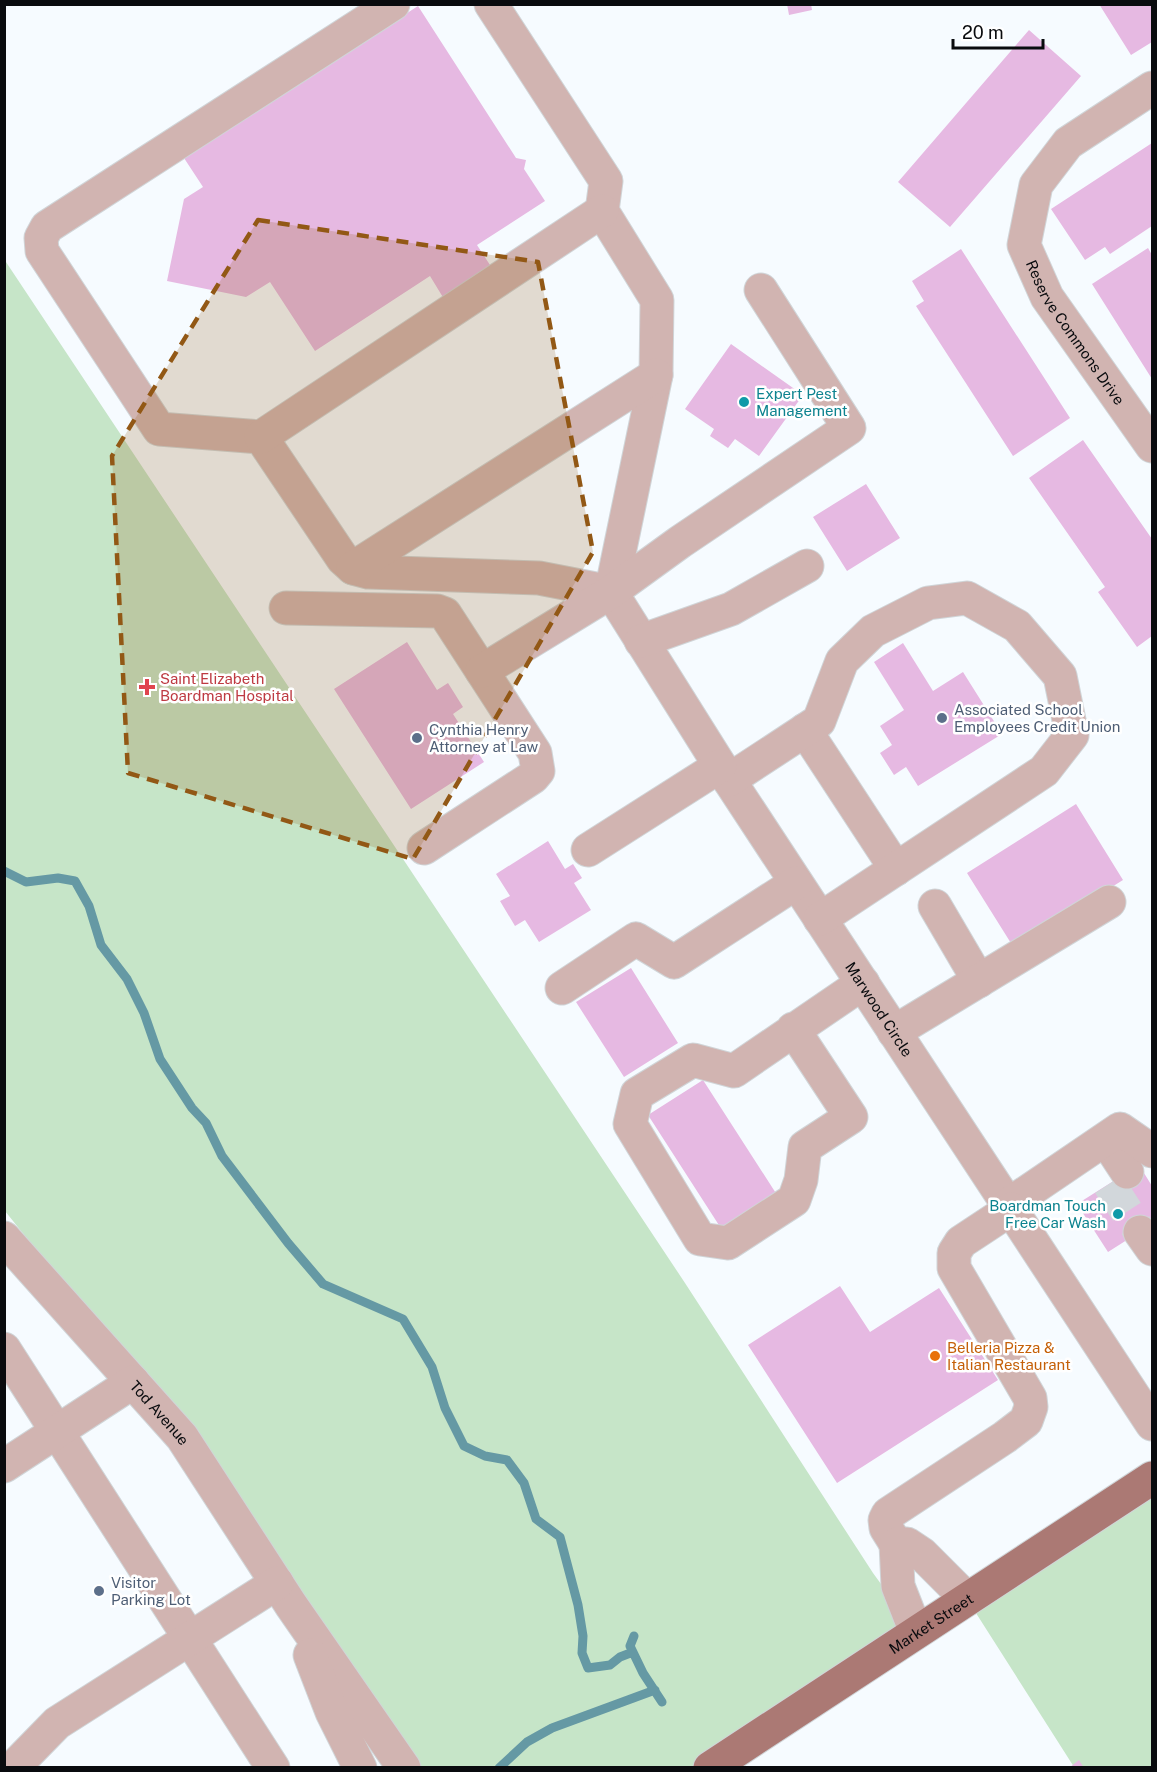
<svg xmlns="http://www.w3.org/2000/svg" width="1157" height="1772" font-family="'Public Sans',sans-serif">
<style>
.green{fill:#c6e5c8}
.lines{fill:none;stroke-linecap:round;stroke-linejoin:round}
.stream{stroke:#6599a4;stroke-width:9}
.building{fill:#e6b9e2}
.minor-tunnel{stroke:#d2d7db;stroke-width:33;stroke-dasharray:33 16;stroke-linecap:butt}
.minor-casing{stroke:#d0d5d8;stroke-width:35}
.major-casing{stroke:#d0d5d8;stroke-width:35}
.minor{stroke:#d1b4b1;stroke-width:33}
.major{stroke:#ab7974;stroke-width:33}
.marked{fill:#925815;fill-opacity:0.2;stroke:#925815;stroke-width:4.5;stroke-dasharray:12 8;stroke-linejoin:round}
.culture-dot{fill:#0f9aa8;stroke:#fff;stroke-width:2}
.health-dot{fill:#e0444e;stroke:#fff;stroke-width:2}
.service-dot{fill:#5c6f8a;stroke:#fff;stroke-width:2}
.food-dot{fill:#e8710a;stroke:#fff;stroke-width:2}
.labels{text-anchor:middle;dominant-baseline:central;stroke-width:5;stroke-linejoin:round;paint-order:stroke}
.street-label{font-size:15px;fill:#090b0e;stroke:#fff}
.culture-label{font-size:15px;fill:#0d838f;stroke:#fff;text-anchor:start}
.health-label{font-size:15px;fill:#be3a42;stroke:#fff;text-anchor:start}
.service-label{font-size:15px;fill:#4e5e75;stroke:#fff;text-anchor:start}
.food-label{font-size:15px;fill:#c56008;stroke:#fff;text-anchor:start}
</style>
<rect width="100%" height="100%" fill="#f6fbff"/>
<!-- green -->
<path class="green" d="M4,259L685,1283L873,1573L916,1632L710,1767H417L62,1282L5,1211Z
M1152,1478V1767H1074L967,1599Z"/>
<g class="lines">
<!-- stream -->
<path class="stream" d="M4,871L26,882L58,878L75,881L89,906L101,945L127,979L144,1013L160,1059L192,1108L206,1123L222,1156L288,1243L323,1284L403,1319L432,1367L445,1408L464,1446L485,1456L507,1460L524,1483L536,1519L560,1537L578,1605L583,1636L582,1653L588,1668L610,1665L620,1657L633,1652
M634,1636L630,1646L643,1673L662,1702
M499,1768L527,1742L552,1728L655,1690"/>
</g>
<!-- building -->
<path class="building" d="M787,4H811L812,10L789,15Z
M1099,4H1152V42L1131,55Z
M418,6L516,158L526,160L524,169L545,201L477,245L490,265L488,270L444,299L430,276L315,351L270,282L246,297L167,281L184,199L203,187L184,158Z
M1029,30L1081,76L950,227L898,182Z
M1152,143V226L1110,254L1105,247L1085,260L1051,209Z
M1148,248L1152,255V379L1092,284Z
M961,249L1070,418L1013,456L916,306L924,301L912,281Z
M731,344L803,395L759,456L735,439L728,448L710,436L714,429L685,409Z
M1083,440L1152,539V636L1137,647L1098,592L1105,587L1029,478Z
M866,484L900,538L847,571L813,517Z
M407,642L437,690L448,683L463,707L453,714L484,762L411,809L334,689Z
M903,643L933,691L963,672L1002,734L918,786L906,767L894,775L880,753L892,745L880,726L904,710L874,662Z
M1076,804L1123,880L1014,948L967,873Z
M548,841L565,869L573,864L582,878L574,883L591,910L539,942L525,920L515,926L500,901L510,896L496,874Z
M631,968L678,1043L624,1077L576,1002Z
M703,1080L779,1198L724,1233L648,1115Z
M1139,1165L1152,1186V1224L1108,1252L1077,1204Z
M840,1286L870,1332L939,1288L998,1380L837,1483L748,1345Z
M1079,1760L1084,1768H1069Z"/>
<g class="lines">
<!-- minor-tunnel -->
<path class="minor-tunnel" d="M1109,1184L1140,1232"/>
<defs>
<g id="minor">
<path d="M393,4L47,227L41,238L42,251L159,429L261,437L343,559L353,568L368,572L539,578L611,592"/>
<path d="M491,4L606,181L602,211L657,300L656,375L611,592"/>
<path id="s1" d="M1152,88L1068,143L1036,185L1024,245L1047,297L1152,446"/>
<path d="M261,437L602,211"/>
<path d="M353,568L656,375"/>
<path id="s2" d="M611,592L729,780L1152,1424"/>
<path d="M286,608L437,611L445,614L535,753L538,771L533,777L424,848"/>
<path d="M641,641L731,609L807,566"/>
<path d="M482,671L611,592L680,542L849,428L761,290"/>
<path d="M805,730L896,869"/>
<path d="M729,780L819,721L842,661L873,631L928,603L967,598L1017,626L1060,676L1072,735L1044,771L820,919"/>
<path d="M588,850L720,766"/>
<path d="M935,906L979,981"/>
<path d="M562,988L636,939L674,962L796,883"/>
<path d="M793,1029L851,1117L805,1147L801,1180L794,1200L728,1243L700,1239L630,1124L637,1094L693,1060L734,1071L863,983"/>
<path d="M894,1032L1109,902"/>
<path d="M1106,1140L1127,1172"/>
<path d="M1008,1205L1120,1129L1152,1151"/>
<path d="M1140,1232L1152,1249"/>
<path id="s3" d="M4,1238L182,1437L291,1605L404,1768"/>
<path d="M4,1349L273,1768"/>
<path d="M4,1466L133,1382"/>
<path d="M896,1544L886,1528L885,1520L888,1514L1005,1437L1026,1421L1031,1407L1030,1398L954,1268V1253L961,1242L1011,1209"/>
<path d="M916,1632L898,1586L896,1544H907L922,1554L967,1599"/>
<path d="M310,1655L332,1712L360,1768"/>
<path d="M13,1768L57,1723L277,1583"/>
</g>
<g id="major">
<path id="s4" d="M710,1768L1152,1478"/>
</g>
</defs>
<!-- minor casing -->
<use href="#minor" class="minor-casing"/>
<!-- major casing -->
<use href="#major" class="major-casing"/>
<!-- minor -->
<use href="#minor" class="minor"/>
<!-- major -->
<use href="#major" class="major"/>
</g>
<!-- marked area -->
<path class="marked" d="M258,220L538,262L593,552L413,859L128,773L112,456Z"/>
<!-- markers -->
<g class="culture-dot">
<circle cx="744" cy="402" r="6"/>
<circle cx="1118" cy="1214" r="6"/>
</g>
<path class="health-dot" d="M144 678h6v6h6v6h-6v6h-6v-6h-6v-6h6z"/>
<g class="service-dot">
<circle cx="942" cy="718" r="6"/>
<circle cx="417" cy="738" r="6"/>
<circle cx="99" cy="1591" r="6"/>
</g>
<circle class="food-dot" cx="935" cy="1356" r="6"/>
<g class="labels">
<!-- street labels -->
<g class="street-label">
<text stroke="none"><textPath href="#s1" startOffset="316">Reserve Commons Drive</textPath></text>
<text stroke="none"><textPath href="#s2" startOffset="496">Marwood Circle</textPath></text>
<text stroke="none"><textPath href="#s3" startOffset="234">Tod Avenue</textPath></text>
<text stroke="none"><textPath href="#s4" startOffset="264">Market Street</textPath></text>
</g>
<!-- culture labels -->
<g class="culture-label">
<text x="756" y="393">Expert Pest<tspan x="756" dy="17">Management</tspan></text>
<text x="1106" y="1205" text-anchor="end">Boardman Touch<tspan x="1106" dy="17">Free Car Wash</tspan></text>
</g>
<!-- health labels -->
<g class="health-label">
<text x="160" y="678">Saint Elizabeth<tspan x="160" dy="17">Boardman Hospital</tspan></text>
</g>
<!-- service labels -->
<g class="service-label">
<text x="954" y="709">Associated School<tspan x="954" dy="17">Employees Credit Union</tspan></text>
<text x="429" y="729">Cynthia Henry<tspan x="429" dy="17">Attorney at Law</tspan></text>
<text x="111" y="1582">Visitor<tspan x="111" dy="17">Parking Lot</tspan></text>
</g>
<!-- food labels -->
<g class="food-label">
<text x="947" y="1347">Belleria Pizza &amp;<tspan x="947" dy="17">Italian Restaurant</tspan></text>
</g>
</g>
<!-- border -->
<rect width="1157" height="1772" fill="none" stroke="#090b0e" stroke-width="12"/>
<!-- scale -->
<path d="M953 39v9h90v-9" fill="none" stroke="#090b0e" stroke-width="3"/>
<text x="962" y="39" font-size="18" fill="#090b0e" stroke="#ffffff" stroke-width="4.5" paint-order="stroke">20 m</text>
</svg>
